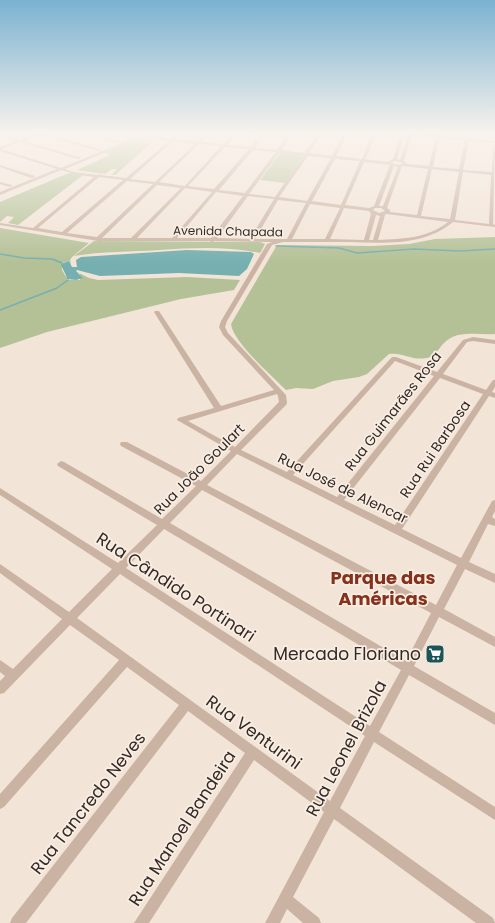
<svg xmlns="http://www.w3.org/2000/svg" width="495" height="923" font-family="Poppins,sans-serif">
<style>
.green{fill:#b4c197}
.water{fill:#75afaf}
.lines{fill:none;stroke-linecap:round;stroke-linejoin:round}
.stream{stroke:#75afaf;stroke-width:1.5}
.minor{fill:#cab3a3;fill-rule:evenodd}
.labels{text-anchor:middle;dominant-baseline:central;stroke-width:3.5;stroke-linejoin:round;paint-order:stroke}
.far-street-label{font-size:12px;fill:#342925;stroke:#f9eee3}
.street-label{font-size:14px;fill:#342925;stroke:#f9eee3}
.near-street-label{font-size:17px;fill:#342925;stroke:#f9eee3}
.near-poi-label{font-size:17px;fill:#342925;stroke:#f9eee3;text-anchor:end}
.near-neighbourhood-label{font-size:18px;font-weight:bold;fill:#86311c;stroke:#f9eee3}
</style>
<rect width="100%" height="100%" fill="#f2e4d7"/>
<!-- green -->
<path class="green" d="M141,137L156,139L115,175H112L117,169H112L105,174L77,170L110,155L104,153Z
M281,152L304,154L285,183L260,180Z
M69,173L83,175L18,225L8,223L14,217L7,216L0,222V202Z
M0,228L89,243L72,257L70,260L71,265L69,261L62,263V270L68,280H80V274L75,271L89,278L98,280L187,277L240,280L234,290L181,299L47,332L0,348Z
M495,237V334C481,335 461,331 449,339C439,345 437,357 426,358C413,361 402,352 389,354L367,374L359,377L333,381L313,389L296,388L286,390C272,376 233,342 231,324L277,245L372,246L409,244L435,239Z
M94,241L260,242L265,244L260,253C226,246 193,248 159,250C131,252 102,251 74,256Z"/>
<!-- water -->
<path class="water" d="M187,250L251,252L254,254L247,269L239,276L179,273L100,276L77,270L76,271L83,278L76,280L67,279C66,273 63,271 61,264L69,261L72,267H77L76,260L81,257Z"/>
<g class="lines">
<!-- stream -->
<path class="stream" d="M276,246L339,248L357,253L414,249L459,251L495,249
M0,254L24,258L52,259L62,263
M0,310L57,288L68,280"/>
<!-- minor -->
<path class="minor" d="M0,134L20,140L37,134H47L102,150L99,151L42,135L24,141L81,158L78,159L20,142L1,149L61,168L138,136L132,134L171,139L177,134H181L175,139L197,141L206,134H210L201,142L223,144L233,134H237L227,145L251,147L261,134H265L255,148L277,150L289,134H293L281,150L305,153L317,134H321L309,153L332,156L344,134H348L336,156L362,159L372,134H376L366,158L364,159L387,162L393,159L401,134H405L397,159L400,160L408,134L438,135L495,141V143L469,141L463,170L492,172L493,146L495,145L493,224L495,225V227L453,222C424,246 386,243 350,242C328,242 305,242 283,242L272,245L227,321L225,327L228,333L286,395L287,403L286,405L241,450L287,472L392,357H396L437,372L463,340L473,337L495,340V344L473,341L467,342L443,374L486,390L493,380H495V387L492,392L495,393V398L489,396L402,529L461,558L492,501L495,500V511L492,517L495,519V526L488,524L469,562L495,574V583L465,569L444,609L495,637V647L439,617L414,666L495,713V725L409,675L379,732L495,807V820L374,742L340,808L493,918L495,923H476L334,819L293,897L319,918L321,923H303L287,909L280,923H265L324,812L254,760L149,923H134L245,753L188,711L26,923H10L12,918L179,705L127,667L4,807L0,809V794L119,660L70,625L4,693L0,694V681L5,676L0,672V660L13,669L62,619L0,573V564L69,612L112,569L0,495V488L118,563L157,525L58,466L57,464L61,461L64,462L162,519L196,486L121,446L120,444L121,442H127L201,481L231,451L177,420L178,418L214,408L154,312L155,311H159L221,406L274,390L223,335L219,327L221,321L267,244L272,242L214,241L212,243L210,241H98L0,225V223L33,228L94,177L74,174L61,170L0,195V192L57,169L0,151V147L16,141L0,136ZM412,135L436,137L429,166L407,164L404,161ZM142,137L169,141L126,178L101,175L99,174L97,175L74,172L65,169ZM439,138L465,140L459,169L433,167ZM173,141L195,144L155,182L130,179ZM199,144L221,146L185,186L159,182ZM225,147L249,149L214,189L188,186ZM253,150L276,152L245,193L219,190ZM279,153L304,155L275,197L249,194ZM308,156L331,158L307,201L279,197ZM335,159L360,161L341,205L312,201ZM394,161L401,162L402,164L398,165L391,163ZM364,162L390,165L374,206L369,208L345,205ZM394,166L398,167L383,206H379ZM402,166L428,169L417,215L390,212V210L387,208ZM432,169L459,172L450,219L421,216ZM463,172L491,175L489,224L455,220ZM99,177L123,180L62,232L38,228ZM127,181L153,184L97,237L67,233ZM157,185L181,188L131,238H102ZM185,188L212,192L172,238H137ZM216,192L243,196L211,238H177ZM248,196L274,199L250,239L217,238ZM278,200L306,203L287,239H255ZM310,204L340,208L325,239H292ZM344,208L369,211L371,214L364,240L330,239ZM375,208H381L385,211L379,213L373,210ZM386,214H387L448,222C428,238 403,239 378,240L385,215ZM376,215L380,216L373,240H369ZM395,361L434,376L337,497L293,475ZM440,378L483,394L395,525L344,500ZM277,394L278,396L279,402L235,447L188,421ZM237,454L457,565L436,605L207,485ZM202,490L431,613L406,661L170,523ZM164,529L401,670L370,726L126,568ZM120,574L365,736L330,801L77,618Z
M87,134H93L121,142L119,143Z
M0,165L35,176V177L31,178L0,167Z
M0,182L12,185V186L10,187L0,184Z"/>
</g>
<!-- sky -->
<linearGradient id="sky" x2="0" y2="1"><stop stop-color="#7ab2d1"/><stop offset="0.51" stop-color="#f9f3ed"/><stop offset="1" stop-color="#f9f3ed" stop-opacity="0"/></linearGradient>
<rect width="495" height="263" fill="url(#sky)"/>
<!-- icons -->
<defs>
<symbol id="supermarket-square" viewBox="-11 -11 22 22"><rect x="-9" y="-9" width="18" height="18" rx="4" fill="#1a5557" stroke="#f9eee3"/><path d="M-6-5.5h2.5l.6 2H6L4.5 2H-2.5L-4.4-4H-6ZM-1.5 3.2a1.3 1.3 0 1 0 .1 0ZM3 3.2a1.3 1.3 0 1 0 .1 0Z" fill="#fff"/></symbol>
</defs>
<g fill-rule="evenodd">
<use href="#supermarket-square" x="424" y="643" width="22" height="22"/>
</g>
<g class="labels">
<!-- far-street labels -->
<g class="far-street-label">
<text transform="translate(228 231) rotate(1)">Avenida Chapada</text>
</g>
<!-- street labels -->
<g class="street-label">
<text transform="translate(393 411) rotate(-52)">Rua Guimarães Rosa</text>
<text transform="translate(435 449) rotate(-56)">Rua Rui Barbosa</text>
<text transform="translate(199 469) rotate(-45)">Rua João Goulart</text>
<text transform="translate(343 488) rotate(26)">Rua José de Alencar</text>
</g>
<!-- near-street labels -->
<g class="near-street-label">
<text transform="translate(176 587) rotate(33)">Rua Cândido Portinari</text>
<text transform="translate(254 732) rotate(36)">Rua Venturini</text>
<text transform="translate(346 748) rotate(-62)">Rua Leonel Brizola</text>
<text transform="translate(88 803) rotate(-52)">Rua Tancredo Neves</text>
<text transform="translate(182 828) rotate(-57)">Rua Manoel Bandeira</text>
</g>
<!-- near-poi labels -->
<g class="near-poi-label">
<text x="421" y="654">Mercado Floriano</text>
</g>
<!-- near-neighbourhood labels -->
<g class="near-neighbourhood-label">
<text x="383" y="577">Parque das<tspan x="383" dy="21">Américas</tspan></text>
</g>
</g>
</svg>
